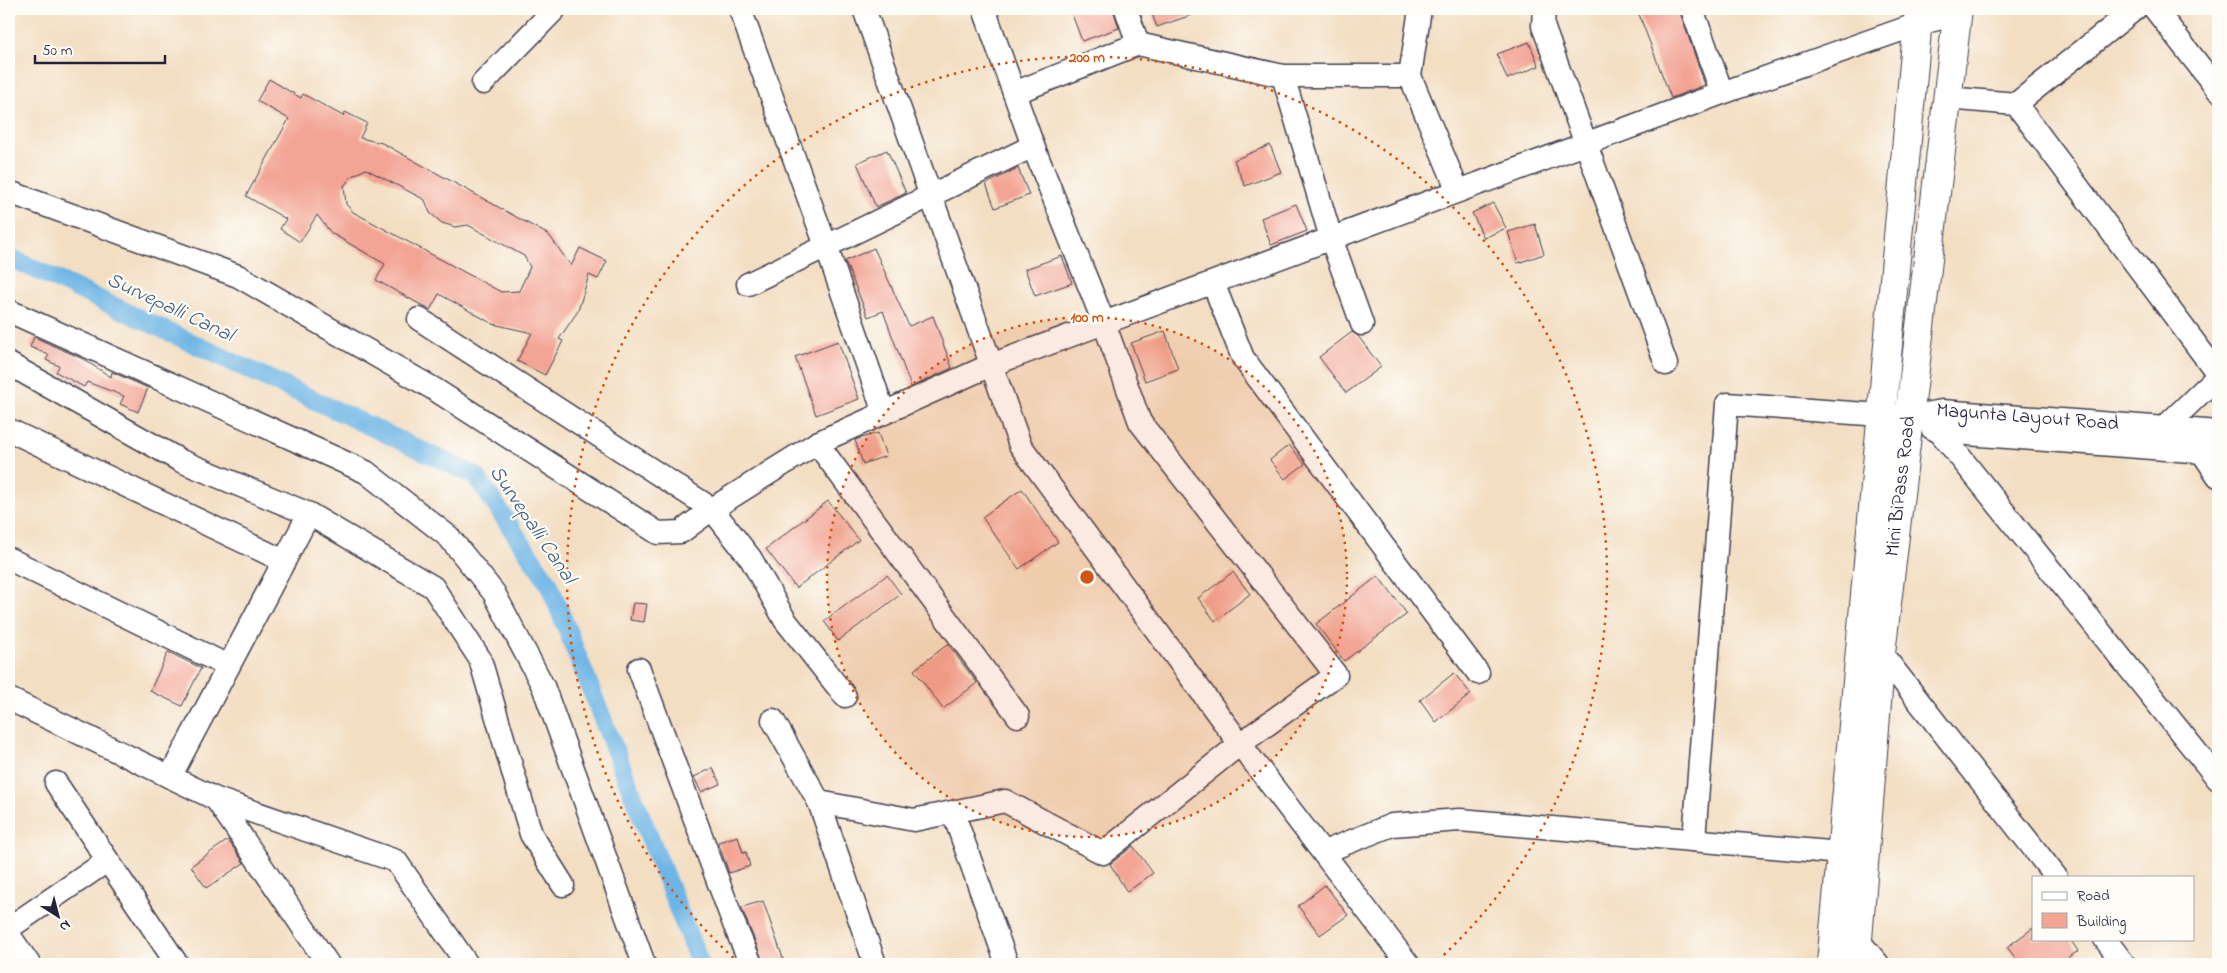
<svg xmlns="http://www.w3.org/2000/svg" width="2227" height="973" font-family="'Indie Flower',sans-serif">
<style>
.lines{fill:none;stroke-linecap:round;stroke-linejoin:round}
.canal{stroke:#6db5e5;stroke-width:19}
.building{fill:#f3a494;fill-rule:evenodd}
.minor-casing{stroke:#413e4f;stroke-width:25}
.major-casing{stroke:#413e4f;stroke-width:30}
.minor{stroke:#fff;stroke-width:22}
.major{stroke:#fff;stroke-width:28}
.ring{fill:none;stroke:#d45411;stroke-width:2.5;stroke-dasharray:2.5 5}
.labels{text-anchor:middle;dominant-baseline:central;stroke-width:4.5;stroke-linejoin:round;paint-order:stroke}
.street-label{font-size:20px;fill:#22223b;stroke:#fdfcf7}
.water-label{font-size:21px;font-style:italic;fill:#405d7f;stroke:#fdfcf7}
.centre{fill:#d45411;stroke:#fdfcf7;stroke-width:2.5}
.ring-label{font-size:15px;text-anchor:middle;font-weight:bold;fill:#d45411;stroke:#fdfcf7;stroke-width:4.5;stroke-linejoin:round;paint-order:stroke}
</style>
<rect width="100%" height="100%" fill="#fdfcf7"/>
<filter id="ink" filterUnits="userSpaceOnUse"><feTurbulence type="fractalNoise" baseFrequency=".02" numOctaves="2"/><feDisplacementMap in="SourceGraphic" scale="10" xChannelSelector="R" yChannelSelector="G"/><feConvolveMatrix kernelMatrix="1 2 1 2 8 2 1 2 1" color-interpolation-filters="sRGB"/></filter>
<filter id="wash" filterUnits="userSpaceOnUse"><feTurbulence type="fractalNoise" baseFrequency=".0096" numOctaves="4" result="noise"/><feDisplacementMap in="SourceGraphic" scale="20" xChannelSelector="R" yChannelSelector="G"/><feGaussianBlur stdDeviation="1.12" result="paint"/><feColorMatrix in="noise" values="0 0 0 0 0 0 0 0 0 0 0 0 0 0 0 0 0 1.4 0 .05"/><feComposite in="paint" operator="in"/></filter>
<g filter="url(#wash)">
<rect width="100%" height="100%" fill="#f3dec2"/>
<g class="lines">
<!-- canal -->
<path class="canal" d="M9,257L476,476L549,584L700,964"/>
</g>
<g id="blocks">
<!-- building -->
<path class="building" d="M1070,9H1113L1119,28L1082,41Z
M1150,9H1203V11L1157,27Z
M1637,9H1679L1705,85L1671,98Z
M1529,42L1539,66L1507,79L1497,54Z
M269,79L301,98L303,94L343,116L345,112L367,123L360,138L382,143L549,235L571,266L580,248L607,261L598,279L589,275L578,311L559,339L563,341L545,375L517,361L532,333L493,324L439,294L430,310L376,280L385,264L331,233L317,215L300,242L280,229L286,219L246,196L289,119L257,101ZM366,169L425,200L430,213L442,223L455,227L468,225L524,256L530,267L519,291L501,292L353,212L346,204L344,186L352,176Z
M1270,145L1281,172L1245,186L1234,160Z
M887,150L906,193L876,207L857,163Z
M1018,168L1029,195L995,208L986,184Z
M1493,203L1506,228L1484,238L1472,213Z
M1296,204L1307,231L1271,245L1261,218Z
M1535,224L1544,254L1518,263L1508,232Z
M874,248L909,326L933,316L952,368L911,387L883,311L868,317L845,261Z
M1062,256L1072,283L1035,296L1025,269Z
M1165,331L1178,369L1145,381L1131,343Z
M1352,332L1358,336L1381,367L1346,393L1319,357Z
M34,337L83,359L111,377L112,372L148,388L138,412L120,404L124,396L87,382L84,387L56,372L59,366L46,360L49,355L30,347Z
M838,341L859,399L816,415L795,357Z
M878,433L886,456L863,464L855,440Z
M1289,445L1305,464L1285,479L1270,460Z
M1022,489L1058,542L1019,569L982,517Z
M828,501L859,540L796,588L766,549Z
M1233,572L1250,594L1215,621L1198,598Z
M887,575L901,594L838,641L824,621Z
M1378,576L1407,614L1344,661L1316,624Z
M633,603L647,604L644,622L630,620Z
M948,644L977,683L943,709L914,670Z
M168,652L201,668L182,706L150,691Z
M1454,673L1471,694L1436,722L1420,700Z
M713,768L720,784L701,792L694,777Z
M738,836L743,853L746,852L750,866L729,873L718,842Z
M228,840L244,863L206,888L191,866Z
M1133,846L1153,873L1127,892L1110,864Z
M1325,885L1348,915L1320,935L1298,906Z
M763,901L771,924L785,964H764L742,909V907Z
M2033,928V939H2070L2078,951L2060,964H2020L2007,947Z"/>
</g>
</g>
<g filter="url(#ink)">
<use href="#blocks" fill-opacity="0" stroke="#413e4f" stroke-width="1"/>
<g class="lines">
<defs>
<g id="minor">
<path d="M740,9L826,246L884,413"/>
<path d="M864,9L1020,445L1240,744L1408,964"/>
<path d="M1126,9L1138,44"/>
<path d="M1420,9L1410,76L1458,191"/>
<path d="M1544,9L1543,26L1666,364"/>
<path d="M1692,9L1722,93"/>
<path d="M2135,9L2016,104L2218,374"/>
<path d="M2155,9L2218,90"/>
<path d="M1283,76L1331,238L1362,324"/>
<path d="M483,83L555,9"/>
<path d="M1014,93L1138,44L1283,76H1410"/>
<path d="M1947,98L2016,104"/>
<path d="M9,192L238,276L434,389L658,533L681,532L712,509L751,559L785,620L845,696"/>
<path d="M1213,283L1243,358L1478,673"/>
<path d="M748,284L1033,146"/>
<path d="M9,311L366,472L449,537L494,593L543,686L644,964"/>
<path d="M419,319L712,509L817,443L991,365L1722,93L1918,24L1957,14"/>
<path d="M9,364L181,461L309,514L433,587L480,659L531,834L563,885"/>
<path d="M1932,428L1940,432L2218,453"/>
<path d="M2164,428L2218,376"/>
<path d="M9,430L284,561"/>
<path d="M1940,432L2218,779"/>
<path d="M817,443L1018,716"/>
<path d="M2202,452L2218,476"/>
<path d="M9,559L228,666"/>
<path d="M1881,653L2056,877"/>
<path d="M639,669L734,924L751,964"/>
<path d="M9,699L216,799L396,861L467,964"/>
<path d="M773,720L819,802L914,820L1005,801L1103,853L1240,744L1336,675L1140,422L1104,323L1033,146L984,9"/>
<path d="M170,777L309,514"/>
<path d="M56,783L177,964"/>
<path d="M216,799L328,964"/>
<path d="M819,802L875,964"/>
<path d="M953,812L1007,964"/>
<path id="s1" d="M1694,840L1727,404L1909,417L1942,411L2218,432"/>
<path d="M1324,852L1392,825L1460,820L1841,853"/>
<path d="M9,928L107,861"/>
<path d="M9,935L29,964"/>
<path d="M2105,939L2124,964"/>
<path d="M1858,940L1878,964"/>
</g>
<g id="major">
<path d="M1831,964L1919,9"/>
<path id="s2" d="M1856,964L1881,653L1958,9"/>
</g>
</defs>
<!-- minor casing -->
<use href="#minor" class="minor-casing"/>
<!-- major casing -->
<use href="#major" class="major-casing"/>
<!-- minor -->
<use href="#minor" class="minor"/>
<!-- major -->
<use href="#major" class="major"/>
</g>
</g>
<!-- distance rings -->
<circle cx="1087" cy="577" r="260" fill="#d45411" fill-opacity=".12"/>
<g class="ring">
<circle cx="1087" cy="577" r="260"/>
<path d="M739 963A520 520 0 1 1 1435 963"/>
</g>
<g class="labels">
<!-- street labels -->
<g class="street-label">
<text stroke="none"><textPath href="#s1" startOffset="739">Magunta Layout Road</textPath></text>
<text stroke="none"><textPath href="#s2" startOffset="480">Mini BiPass Road</textPath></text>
</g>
<!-- water labels -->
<g class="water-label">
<text transform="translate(170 308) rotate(25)">Survepalli Canal</text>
<text transform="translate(532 525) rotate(56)">Survepalli Canal</text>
</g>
</g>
<circle cx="1087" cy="577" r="8" class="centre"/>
<g class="ring-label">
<text x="1087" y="62">200 m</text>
<text x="1087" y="322">100 m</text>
</g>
<!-- margin -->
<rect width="2227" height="973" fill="none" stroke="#fdfcf7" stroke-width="30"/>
<!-- legend -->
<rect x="2032" y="876" width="162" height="65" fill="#fdfcf7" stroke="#a5a5ac"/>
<rect x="2042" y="892" width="25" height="8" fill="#ffffff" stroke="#a5a5ac"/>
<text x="2077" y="900" font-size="15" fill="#22223b">Road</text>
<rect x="2042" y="913" width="25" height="15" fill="#f3a494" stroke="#a5a5ac"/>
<text x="2077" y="926" font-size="15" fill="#22223b">Building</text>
<!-- north arrow -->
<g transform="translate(58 916) rotate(144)" stroke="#fdfcf7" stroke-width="4" paint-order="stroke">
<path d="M0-4L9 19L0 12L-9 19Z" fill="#22223b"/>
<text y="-8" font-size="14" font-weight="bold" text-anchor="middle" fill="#22223b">N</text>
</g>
<!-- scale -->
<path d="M35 55v8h130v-8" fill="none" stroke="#22223b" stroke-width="2.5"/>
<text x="42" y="55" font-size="15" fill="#22223b" stroke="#fdfcf7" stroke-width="4" paint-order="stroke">50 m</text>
</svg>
